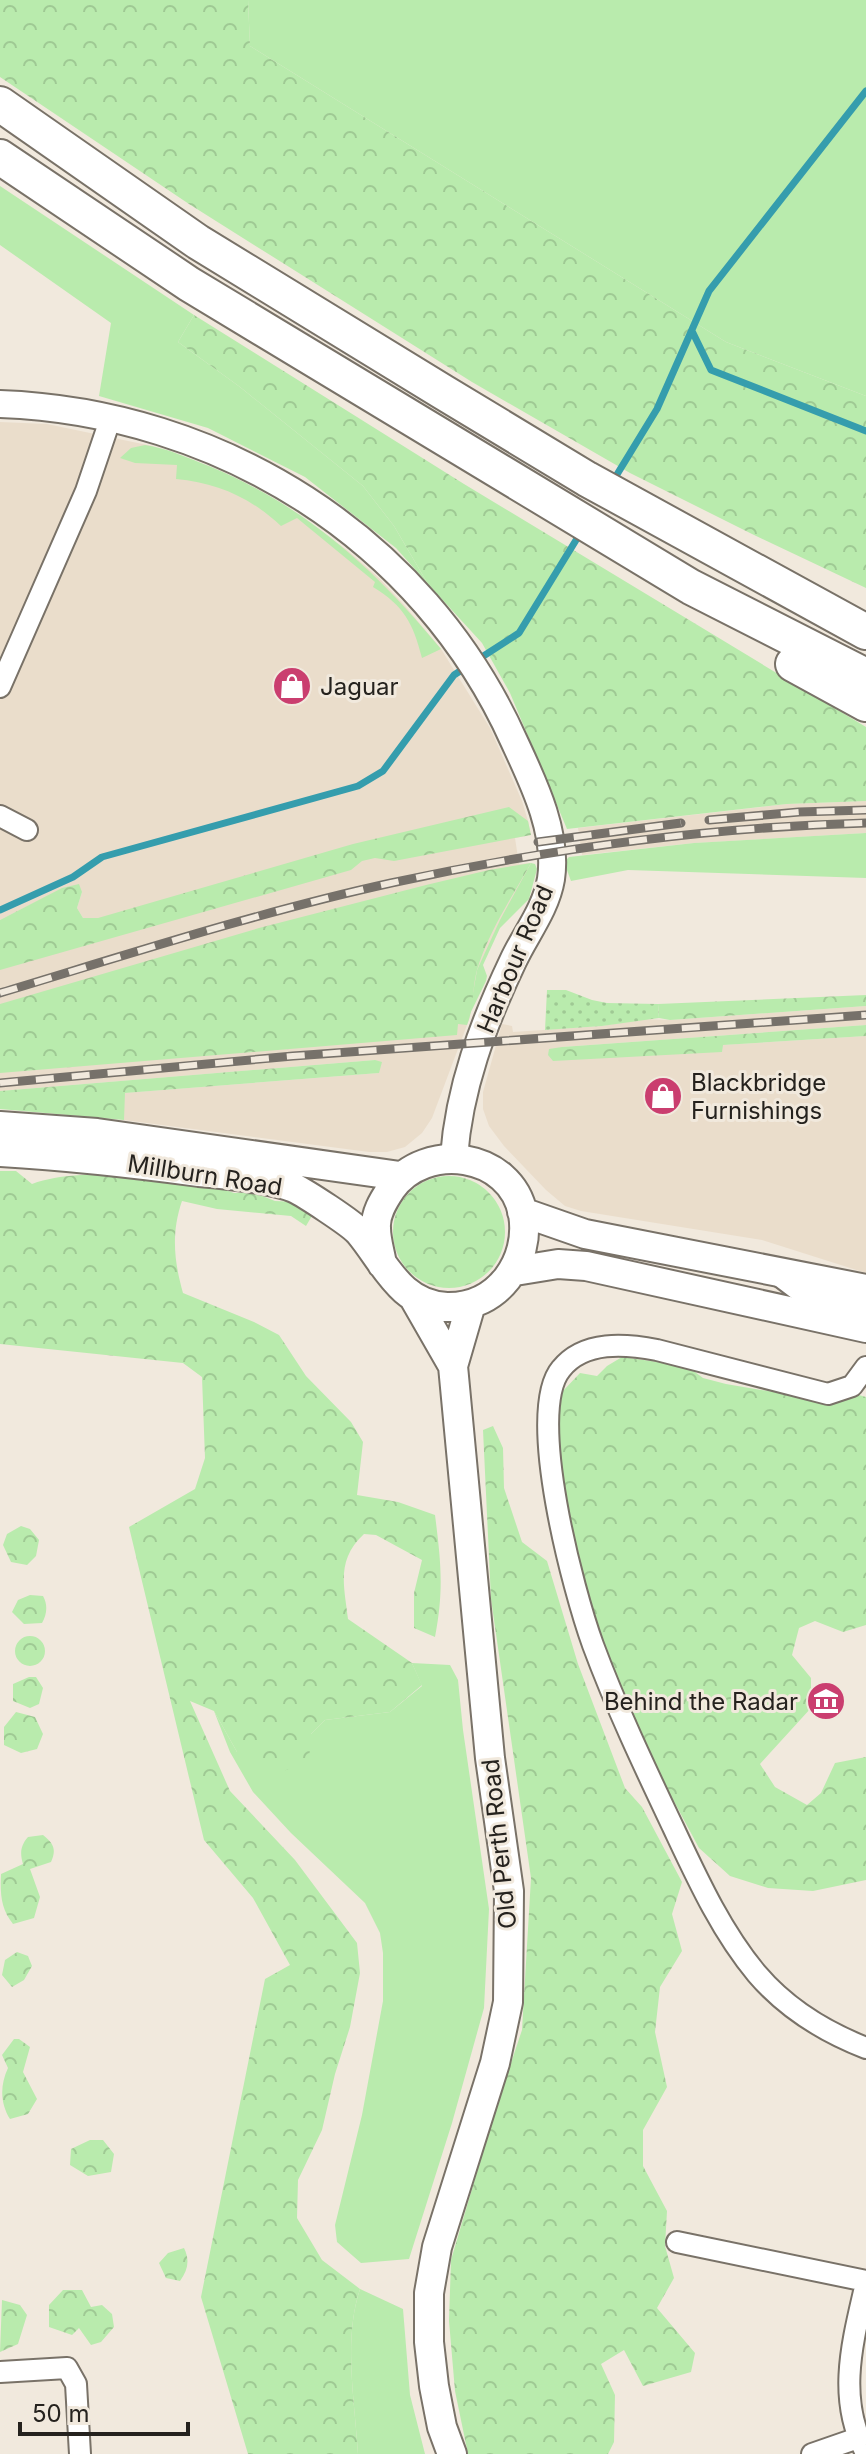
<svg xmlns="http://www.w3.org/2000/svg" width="866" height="2454" font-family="Inter,sans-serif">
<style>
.built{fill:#eaddcb}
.grass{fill:#b9ebad}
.forest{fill:url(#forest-crowns)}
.garden{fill:url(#garden-dots)}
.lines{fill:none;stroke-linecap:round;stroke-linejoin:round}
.stream{stroke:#359dad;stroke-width:7}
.minor-casing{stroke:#797268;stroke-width:24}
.tertiary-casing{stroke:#797268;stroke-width:30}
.secondary-casing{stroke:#797268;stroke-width:32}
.trunk-casing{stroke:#797268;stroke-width:38}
.minor{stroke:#fff;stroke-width:20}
.tertiary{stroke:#fff;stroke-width:26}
.secondary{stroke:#fff;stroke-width:28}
.trunk{stroke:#fff;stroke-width:34}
.rail-casing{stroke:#76716a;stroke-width:9}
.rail{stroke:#f1e9dd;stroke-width:6;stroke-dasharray:18;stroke-linecap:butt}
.labels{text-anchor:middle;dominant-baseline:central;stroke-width:6;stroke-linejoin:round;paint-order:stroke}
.poi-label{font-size:24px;fill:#25221e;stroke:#f1e9dd;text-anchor:start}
.street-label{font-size:24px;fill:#25221e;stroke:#f1e9dd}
</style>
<defs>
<pattern id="forest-crowns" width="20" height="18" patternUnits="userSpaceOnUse" patternTransform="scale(2)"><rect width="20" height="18" fill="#b9ebad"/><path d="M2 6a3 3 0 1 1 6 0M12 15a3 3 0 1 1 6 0" fill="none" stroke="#9fc994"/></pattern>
<pattern id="garden-dots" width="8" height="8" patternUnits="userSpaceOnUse" patternTransform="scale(2)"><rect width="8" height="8" fill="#b9ebad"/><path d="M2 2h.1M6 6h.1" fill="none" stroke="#9fc994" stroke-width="1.8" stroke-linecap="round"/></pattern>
</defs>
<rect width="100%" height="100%" fill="#f1e9dd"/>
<!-- built -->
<path class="built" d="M0,422L47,424L152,446L229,475L277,501L347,550L379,578L405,606L441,649L490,728L522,801L528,821L531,835L515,838L519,864L531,863L477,970L470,1017L432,1118L422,1133L405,1147L387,1152H369L124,1120V1093L379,1073L375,1060L0,1091V950L94,918H83L77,908L82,892L40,900L0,920Z
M866,801V833L694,843L582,855L578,828L787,804Z
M866,1006V1025L562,1047L722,1052V1045L866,1036V1273L762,1240L581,1211L565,1206L546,1190L504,1146L489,1126L483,1109V1092L502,1024L512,1026L513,1032L602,1026L641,1019L670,1020Z"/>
<!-- grass -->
<path class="grass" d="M248,0H866V396L726,342L250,46Z
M0,186L194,315L178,342L240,387L363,486L394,526L428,584L396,548L305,477L208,428L99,396L111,323L0,245Z
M145,445C167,448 188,458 209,466C307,507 374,568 441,649L422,658C413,623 404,606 373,587L375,582L297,518L281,526C250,497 217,483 176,479L177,465L135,463L120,458L131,448Z
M866,833V878L628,870L571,881L564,862L569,857L694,843Z
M531,863L535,864L537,869L529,899L500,928L483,965L487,976L486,981L469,1016L477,970L500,920Z
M412,1663L450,1665L458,1680L463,1730L489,1909L484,2008L452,2123L409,2259L361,2263L337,2242L335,2225L362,2115L383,2001V1953L380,1933L365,1903L291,1833L253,1792L230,1752L214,1711L237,1752L311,1734L325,1720L390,1712L422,1686Z
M360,2289L403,2309L410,2395L425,2454H358C355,2402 343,2340 360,2289Z"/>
<!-- forest -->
<path class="forest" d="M0,0H248L250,46L726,342L866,396V588L752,534L630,473L472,382L189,204L0,77Z
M194,315L464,484L866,727V801L787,804L567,829L510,693L482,643L428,584L394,526L363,486L240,387L178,342Z
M509,807L528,821L531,835L394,861L375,858L362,861L351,870L0,970V920L62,888L79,884L82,892L77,908L83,918H98L353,844Z
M531,863C512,897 488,933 477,970C472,988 474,1008 467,1025L458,1024L457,1035L0,1073V1004L259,928L426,885L489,870Z
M866,995V1006L670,1020L659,1018L658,1004Z
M866,1025V1036L723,1045L722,1052L553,1061L548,1055L549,1049L562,1047Z
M375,1060L382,1062L379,1073L125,1093L124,1120L0,1109V1091Z
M125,1170L179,1184L211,1185L234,1193L252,1192L275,1201L298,1202L313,1214L306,1226L291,1216L217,1209L182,1201C171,1233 174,1261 183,1293L254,1322L279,1335L306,1376L351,1422L363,1442L357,1495L398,1502L435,1515C441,1562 444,1590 435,1637L414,1628V1593L422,1560L376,1535L364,1534C336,1560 344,1585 348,1619L412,1663L422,1685L390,1712L325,1720L311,1734L309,1760L277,1774L237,1752L214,1711L190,1701L230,1791L295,1860L357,1943L360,1973L350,2027L335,2074L322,2130L298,2180L297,2218L322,2260L360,2289C343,2340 355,2402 358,2454H248L201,2297L265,1979L290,1965L253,1898L204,1840L129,1527L195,1489L205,1458L202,1377L183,1363L0,1344V1171H16L32,1184C61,1173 94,1176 125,1170Z
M393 1232a56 56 0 1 1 112 0a56 56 0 1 1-112 0Z
M622,1357L687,1366L703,1378L726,1384L827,1401L859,1395L866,1397V1625L843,1632L815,1621L799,1628L792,1655L811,1678V1708L760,1764L775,1787L807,1805L821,1793L835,1763L866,1757V1880L813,1891L768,1888L730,1876L699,1848L647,1751L624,1699L577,1567L559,1484L557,1428L561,1393L580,1373L597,1376L607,1366Z
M493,1426L503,1448L504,1488L522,1542L547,1561L578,1664L625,1788L642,1807L682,1882L672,1914L682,1951L660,1987L655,2032L667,2087L643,2130V2166L667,2211L665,2246L674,2278L657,2308L695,2353L691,2372L643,2386L624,2350L601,2364L615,2395L614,2442L608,2454H468L455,2391L449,2321L451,2260L495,2111L522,2030L531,1878L491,1599L483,1430Z
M21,1526L30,1529L39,1540L36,1556L27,1565L11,1562L3,1545L7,1534Z
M30,1595L43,1596C48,1605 47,1614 42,1623L24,1624L12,1612L18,1600Z
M15 1651a15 15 0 1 1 30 0a15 15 0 1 1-30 0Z
M29,1677H36L43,1688L39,1704L30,1708L13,1701V1684Z
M16,1712L35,1717L43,1734L37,1749L21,1753L4,1745V1727Z
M43,1835C53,1843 57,1849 51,1862L30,1869L40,1897L34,1918L13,1924C1,1909 0,1894 1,1874L23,1864C20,1854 20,1846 28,1837Z
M17,1952L28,1956L32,1966L24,1980L12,1987L2,1975L5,1960Z
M14,2039H19L30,2047L23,2072L37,2099L28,2114L10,2119C0,2103 0,2085 8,2068L2,2055Z
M90,2140H103L114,2154L111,2172L88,2176L70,2165L71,2149Z
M184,2248C190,2260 188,2270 180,2281L166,2278L159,2263L168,2253Z
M63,2290H82L91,2307L102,2305L112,2314L114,2327L101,2342L91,2345L79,2328L72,2335L49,2327V2305Z
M2,2300L20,2305L27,2315L18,2344L0,2352Z"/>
<!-- garden -->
<path class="garden" d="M547,990H566L592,1000L607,1003L658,1004L659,1018L602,1026L545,1030Z"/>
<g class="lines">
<!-- stream -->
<path class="stream" d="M692,331L711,370L866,431
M613,481L657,409L709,291L866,91
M0,910L73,877L102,857L358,786L383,771L454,675L519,633L581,532"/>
<defs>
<path id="minor" d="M0,687L86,491L111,417
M0,816L27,830
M866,1367L852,1386L828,1394L657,1350C626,1344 584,1340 561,1369C525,1412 574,1593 593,1645C616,1707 645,1768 673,1827C697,1878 721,1931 757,1974C786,2008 825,2032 866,2048
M677,2242L866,2281
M866,2283C853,2340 836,2398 866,2453
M0,2372L67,2368L76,2384L80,2454
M812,2454L858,2438"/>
<path id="tertiary" d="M0,404C220,412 423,538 514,741C533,782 558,832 551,879C546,909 525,935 513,961C483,1024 459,1088 454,1157
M779,1272L812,1297L866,1308"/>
<path id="secondary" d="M0,1126L97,1133L400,1176
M0,1152C67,1156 132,1163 199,1172C222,1174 273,1179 294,1188C305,1193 351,1223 359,1232C385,1263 400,1305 447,1307C498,1308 531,1261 523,1214C511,1152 425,1141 391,1189C383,1201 375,1214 376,1228C376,1240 380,1252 382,1264
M522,1212L585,1234L866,1289
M515,1271L558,1264L586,1266L866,1328
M414,1298L453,1366
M452,2454L442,2427L434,2386L429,2342V2293L437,2247L495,2063L508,2002L509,1891L490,1758L453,1366L471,1304"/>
<path id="trunk" d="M0,104L198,242L443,392L587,479L866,632
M0,157L189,284L691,587L866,676
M793,664L866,704"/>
</defs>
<!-- minor casing -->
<use href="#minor" class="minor-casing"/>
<!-- tertiary casing -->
<use href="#tertiary" class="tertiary-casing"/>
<!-- secondary casing -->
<use href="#secondary" class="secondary-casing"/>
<!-- trunk casing -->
<use href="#trunk" class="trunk-casing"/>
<!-- minor -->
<use href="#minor" class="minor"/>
<!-- tertiary -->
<use href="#tertiary" class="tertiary"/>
<!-- secondary -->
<use href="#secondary" class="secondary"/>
<!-- trunk -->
<use href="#trunk" class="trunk"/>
<defs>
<path id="rail" d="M709,820L799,812L866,810
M538,842L681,823
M0,993C129,954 259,912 391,883C548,849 706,827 866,823
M0,1083L293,1056L866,1015"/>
</defs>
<!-- rail casing -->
<use href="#rail" class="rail-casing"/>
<!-- rail -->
<use href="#rail" class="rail"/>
</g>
<!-- icons -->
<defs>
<symbol id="shop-disc" viewBox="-11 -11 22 22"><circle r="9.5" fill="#ca3e6f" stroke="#f1e9dd"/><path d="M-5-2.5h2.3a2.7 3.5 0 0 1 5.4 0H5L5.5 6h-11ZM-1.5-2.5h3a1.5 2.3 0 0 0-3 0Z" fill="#fff"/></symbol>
<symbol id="museum-disc" viewBox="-11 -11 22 22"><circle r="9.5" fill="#ca3e6f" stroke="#f1e9dd"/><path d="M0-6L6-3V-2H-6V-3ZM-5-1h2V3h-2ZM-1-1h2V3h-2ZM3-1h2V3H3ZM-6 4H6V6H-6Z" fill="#fff"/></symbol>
</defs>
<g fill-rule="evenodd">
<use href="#shop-disc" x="270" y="664" width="44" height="44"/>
<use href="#shop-disc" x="641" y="1074" width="44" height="44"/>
<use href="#museum-disc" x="804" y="1679" width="44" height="44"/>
</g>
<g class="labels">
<!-- poi labels -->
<g class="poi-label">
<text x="320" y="686">Jaguar</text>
<text x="691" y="1082">Blackbridge<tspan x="691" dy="28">Furnishings</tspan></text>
<text x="798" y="1701" text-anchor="end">Behind the Radar</text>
</g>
<!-- street labels -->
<g class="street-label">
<text transform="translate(515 959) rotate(-67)">Harbour Road</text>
<text transform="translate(205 1175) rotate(9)">Millburn Road</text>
<text transform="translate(499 1844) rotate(-96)">Old Perth Road</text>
</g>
</g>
<!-- scale -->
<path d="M20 2422v12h168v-12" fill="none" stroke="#25221e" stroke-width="4"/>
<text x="32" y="2422" font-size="24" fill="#25221e" stroke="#f1e9dd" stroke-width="6" paint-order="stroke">50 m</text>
</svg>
